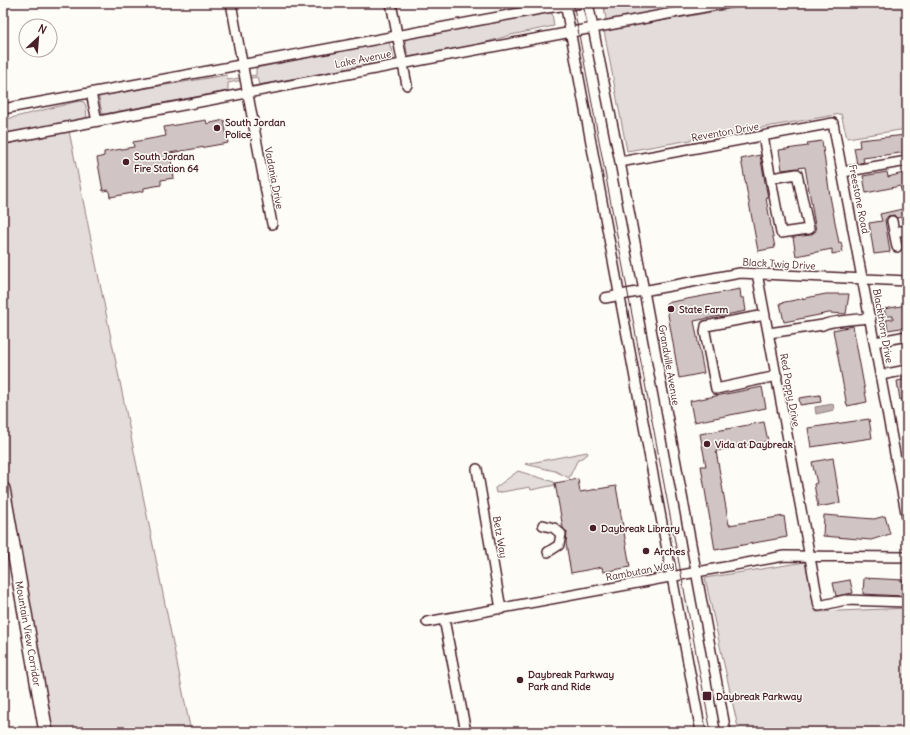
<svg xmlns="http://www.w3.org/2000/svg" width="910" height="735" font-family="Delius,sans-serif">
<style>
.green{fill:#e3dcda;stroke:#967e82}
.water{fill:#c0b1b1;stroke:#91777b}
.building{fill:#d0c5c4;stroke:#4a1f2b}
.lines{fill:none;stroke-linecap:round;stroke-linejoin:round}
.minor-casing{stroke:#4a1f2b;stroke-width:12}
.highway-casing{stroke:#4a1f2b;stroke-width:16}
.minor{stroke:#fdfcf7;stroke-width:9}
.highway{stroke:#fdfcf7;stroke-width:13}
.tram{stroke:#4a1f2b;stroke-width:1}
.poi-dot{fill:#4a1f2b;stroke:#fdfcf7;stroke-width:1.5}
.labels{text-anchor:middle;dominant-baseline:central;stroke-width:3;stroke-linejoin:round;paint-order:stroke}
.street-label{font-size:10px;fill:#4a1f2b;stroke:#fdfcf7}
.poi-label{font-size:10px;font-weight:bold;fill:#4a1f2b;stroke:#fdfcf7;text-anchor:start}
</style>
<rect width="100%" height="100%" fill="#fdfcf7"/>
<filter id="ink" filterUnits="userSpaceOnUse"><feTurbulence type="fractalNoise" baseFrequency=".025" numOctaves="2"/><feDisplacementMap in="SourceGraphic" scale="8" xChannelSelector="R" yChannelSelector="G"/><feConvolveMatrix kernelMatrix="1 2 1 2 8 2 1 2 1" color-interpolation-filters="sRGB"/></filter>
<g filter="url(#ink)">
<!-- green -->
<path class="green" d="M622,3H701L606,20L604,7Z
M763,3H907V129L847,138L841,114L627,151L604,31Z
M547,13H552L554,26L511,35L480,44L408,57L405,41L406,39Z
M389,42L394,59L392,61L259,85L257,77L228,83V91L104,114L102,113L99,98L100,96L226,75L228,80L256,75V68Z
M79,101L84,102L86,106L87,119L3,135V120Z
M69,131L191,732H51L3,460V145Z
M587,452L588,454L577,461L569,478L555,471L525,464Z
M518,471L554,482L555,485L531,490L530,487L496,493L495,488Z
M805,562L816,612L907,608V729L890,732H739L705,578Z"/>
<!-- water -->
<path class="water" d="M833,404L834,410L816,414L815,407Z"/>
<!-- building -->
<path class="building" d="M206,120L207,124L224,120L228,143L170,153L174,178L161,180V185L144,188V191L110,197L109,190L103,191L97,158L104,156V152L134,147L133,142L166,136L164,127Z
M906,135L907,152L863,158L864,162L857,164L854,148L860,147L859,140Z
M822,141L830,196L839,243L841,242L843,252L832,254V249L796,256L793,237L810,235L816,231L805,167L782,170L779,150L808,146L807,143Z
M760,155L768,198H766L775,248L758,251L741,159Z
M887,172L888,177L907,172V204H905L900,186L866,193L863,176Z
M907,208V224H904L901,217L897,218L894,215L888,216L885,220L890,252L874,254L869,223L882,221L880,214Z
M740,289L741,298H744L746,311L694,321L704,373L679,378L666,303Z
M826,294H849L846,314L829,313L784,322L780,303Z
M907,305V327L888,330L886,320L893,319V316H886L884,309Z
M853,326L867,402L847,406L833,330Z
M907,379V399L900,400L897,381Z
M762,387L766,408L694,422L690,401Z
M820,395L821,402L800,405L799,398Z
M869,419L872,438L811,447L808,428Z
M764,422L768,441L716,451L729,525L784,516L787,537L715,550L701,466H706L700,434Z
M833,458L840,503L818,507L814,484L817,483L812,462Z
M578,479L580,492L616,486L630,567L603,572L602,567L571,573L566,543L567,532L563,528L555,483Z
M824,515L874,519L885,516L890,534L871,540L823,536Z
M864,578L903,580L902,596L863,594Z
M850,580L853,593L836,596L833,583Z"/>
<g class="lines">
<defs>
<path id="minor" d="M231,3L272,224
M391,3L407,85
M565,3L701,732
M588,3L620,162L726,732
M91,93L97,121
M3,109L546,8L583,3
M763,136L781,233L809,229L797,174L771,178
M3,139L726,3
M620,162L833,123L907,518
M843,172L907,161
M892,221L897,247
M894,232L907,230
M757,273L819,606L845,600L907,602
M605,298L740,273L907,281
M765,315L706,326L705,332L716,389L777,376
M769,333L823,325C829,321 861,319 871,318
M875,342L907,336
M881,375L907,370
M477,469L501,609
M543,525L554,528L561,534L559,545L548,552
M444,619L466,732
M427,622L784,556L907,557"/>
<g id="highway">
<path id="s1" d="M3,489L46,732"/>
</g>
</defs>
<!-- minor casing -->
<use href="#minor" class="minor-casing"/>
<!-- highway casing -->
<use href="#highway" class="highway-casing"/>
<!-- minor -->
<use href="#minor" class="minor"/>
<!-- highway -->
<use href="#highway" class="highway"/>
<!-- tram -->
<path class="tram" d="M573,3L711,732"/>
</g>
</g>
<!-- markers -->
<g class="poi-dot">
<circle cx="217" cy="128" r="4"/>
<circle cx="126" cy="162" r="4"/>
<circle cx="671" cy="309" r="4"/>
<circle cx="707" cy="444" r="4"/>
<circle cx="593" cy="528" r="4"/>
<circle cx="646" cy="551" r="4"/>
<circle cx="520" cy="680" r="4"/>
<rect x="702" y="691" width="10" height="10" rx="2"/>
</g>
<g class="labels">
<!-- street labels -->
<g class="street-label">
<text transform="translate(363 59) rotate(-11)">Lake Avenue</text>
<text transform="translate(725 132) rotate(-10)">Reventon Drive</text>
<text transform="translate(274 178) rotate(79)">Vadania Drive</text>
<text transform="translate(859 199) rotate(79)">Freestone Road</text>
<text transform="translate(779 264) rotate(3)">Black Twig Drive</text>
<text transform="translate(883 326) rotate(80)">Blackthorn Drive</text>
<text transform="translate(669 365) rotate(80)">Grandville Avenue</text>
<text transform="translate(790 390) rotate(80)">Red Poppy Drive</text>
<text transform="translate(500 537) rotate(80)">Betz Way</text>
<text transform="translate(640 571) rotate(-11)">Rambutan Way</text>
<text stroke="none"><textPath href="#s1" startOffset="147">Mountain View Corridor</textPath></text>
</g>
<!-- poi labels -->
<g class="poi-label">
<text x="225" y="122">South Jordan<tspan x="225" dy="12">Police</tspan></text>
<text x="134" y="156">South Jordan<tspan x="134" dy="12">Fire Station 64</tspan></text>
<text x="679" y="309">State Farm</text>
<text x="715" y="444">Vida at Daybreak</text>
<text x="601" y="528">Daybreak Library</text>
<text x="654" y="551">Arches</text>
<text x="528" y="674">Daybreak Parkway<tspan x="528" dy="12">Park and Ride</tspan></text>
<text x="716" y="696">Daybreak Parkway</text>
</g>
</g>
<!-- margin -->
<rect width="910" height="735" fill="none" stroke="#fdfcf7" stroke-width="16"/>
<rect x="8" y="8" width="894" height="719" fill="none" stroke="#4a1f2b" stroke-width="1.5" filter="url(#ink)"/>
<!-- north arrow -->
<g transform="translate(38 38) rotate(26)"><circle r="19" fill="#fdfcf7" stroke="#b5a4a5"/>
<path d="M0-3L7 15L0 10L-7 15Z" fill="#4a1f2b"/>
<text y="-6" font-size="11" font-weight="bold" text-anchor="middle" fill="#4a1f2b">N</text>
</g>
</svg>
